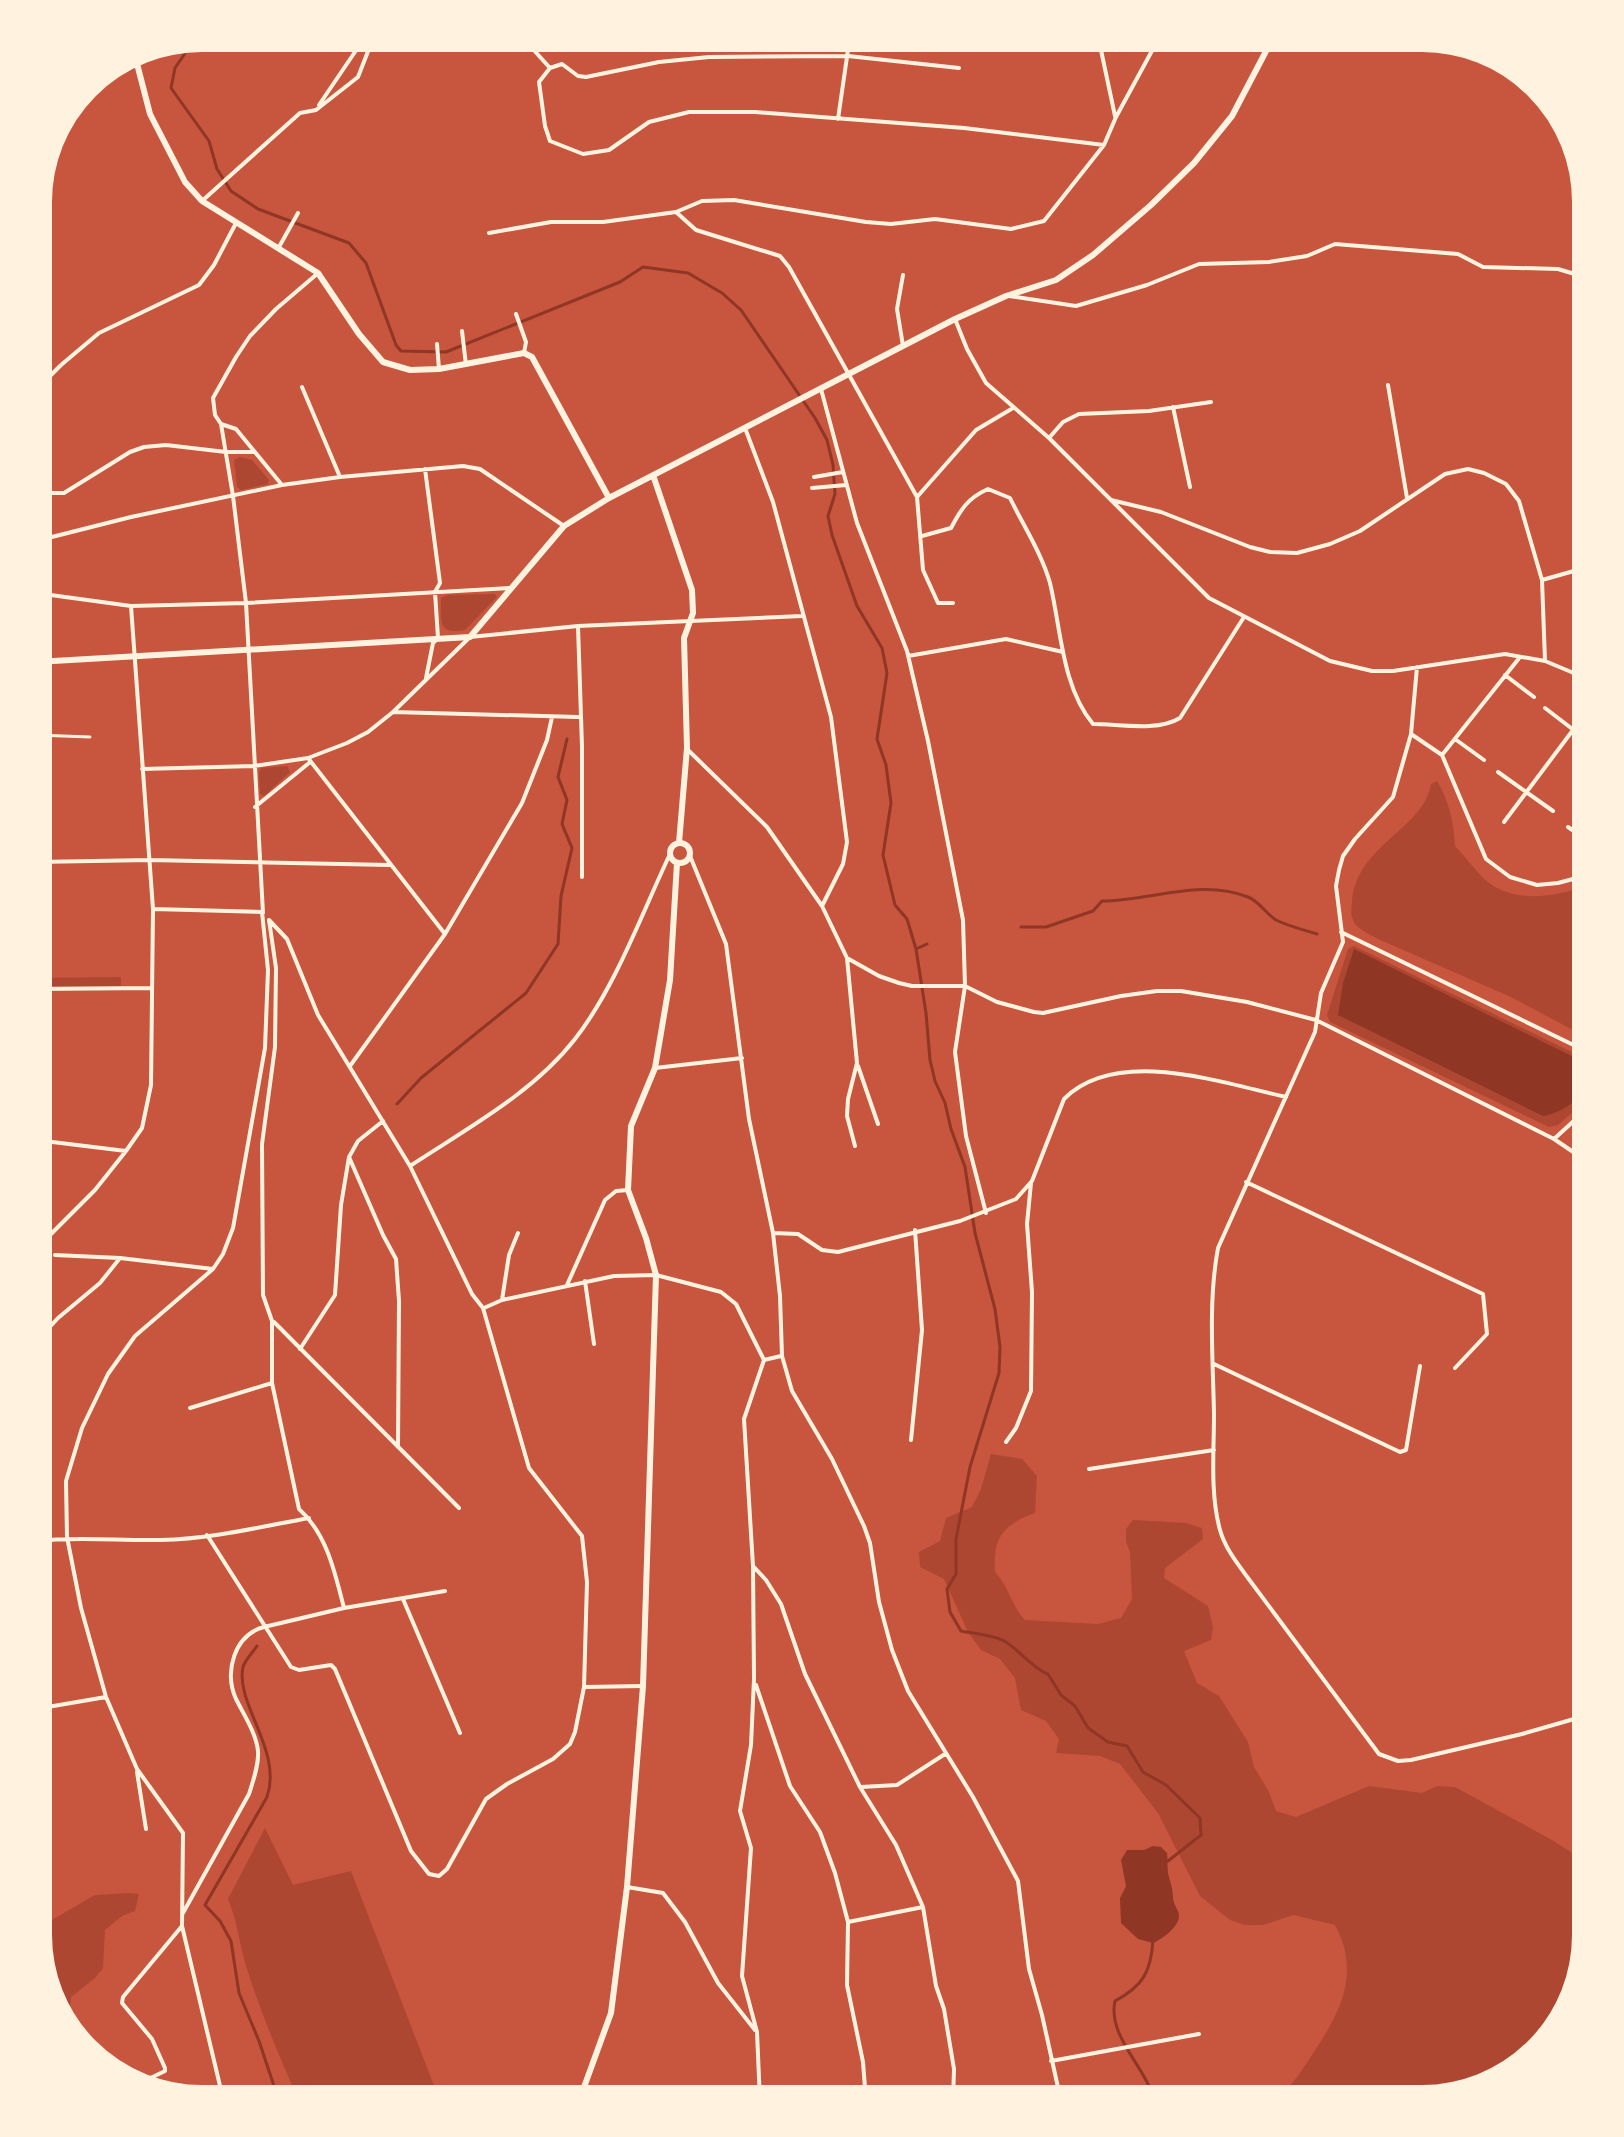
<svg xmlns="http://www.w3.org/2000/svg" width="1624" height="2137" font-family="'Noto Sans',sans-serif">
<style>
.green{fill:#ae4732}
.water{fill:#8f3625}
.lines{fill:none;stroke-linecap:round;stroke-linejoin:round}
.stream{stroke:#8f3625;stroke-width:3}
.pedestrian{stroke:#fff3e0;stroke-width:3}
.minor{stroke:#fff3e0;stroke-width:4}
.tertiary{stroke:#fff3e0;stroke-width:6}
.rim{fill:none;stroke:#fff3e0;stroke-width:4}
</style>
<rect width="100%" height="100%" fill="#c8553d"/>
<!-- green -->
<path class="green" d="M240,457L252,460L269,480L268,484L241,490L237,487L234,460Z
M495,594L497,597L465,630C437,635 441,621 441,598L447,595Z
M287,766L290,772L288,774L264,796L260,794L259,772L261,768Z
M1437,781C1449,801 1454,823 1455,846C1467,858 1481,879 1495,887C1525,903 1558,895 1588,886V1038L1511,997L1378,939C1371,935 1362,931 1357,926C1350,918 1351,911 1352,902C1356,845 1424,829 1431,784Z
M1354,946L1588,1060V1099L1558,1125L1549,1127L1330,1022L1327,1015L1348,949Z
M121,977V986H36V978Z
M991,1454L1022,1459L1037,1476L1035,1513C1002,1525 993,1538 995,1572C1009,1587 1011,1605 1025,1620L1098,1624L1121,1618L1132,1599L1130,1552L1126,1542V1529L1133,1520L1186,1523L1202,1528L1203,1539L1165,1568L1164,1578L1208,1606L1213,1627L1211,1640L1184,1651L1197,1683L1219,1696L1248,1742L1254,1767L1269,1792L1276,1811L1296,1817L1369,1786L1422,1793L1437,1786L1455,1787L1552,1840L1588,1863V1935L1566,2017L1514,2073L1422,2101H1281C1286,2088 1295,2081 1302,2070C1333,2023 1365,1981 1335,1925L1293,1915L1263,1925H1245L1230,1920L1200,1896L1158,1813L1120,1764L1100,1756L1056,1753L1059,1739L1046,1721L1021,1710L1015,1678L1000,1659L981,1650L968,1632L944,1579L920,1567L919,1552L940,1541L946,1518L972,1507L981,1489Z
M265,1828L293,1885L351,1871L440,2101H299C280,2058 262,2016 248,1972C239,1946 239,1926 228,1899Z
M129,1893L139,1894L135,1911L122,1916L105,1930L103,1968L95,1978L71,1997L70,2008L61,2019L36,1929L95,1895Z"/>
<!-- water -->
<path class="water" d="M1354,949L1588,1064V1089C1574,1102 1562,1113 1543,1116L1338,1015L1343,983Z
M1153,1846L1161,1847L1167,1853C1168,1860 1167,1866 1168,1873C1170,1882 1173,1888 1173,1898C1173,1904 1179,1910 1179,1916C1179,1927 1162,1939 1153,1943L1138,1939L1121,1923L1120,1898L1126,1886L1121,1860L1127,1850H1144Z"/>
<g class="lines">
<!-- stream -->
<path class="stream" d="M196,37L175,68L171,88L209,141L217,169L231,191L258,209L349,243L366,263L396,345L401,351L446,352L620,282L643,267L688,273L722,293L741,310L815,418L827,440L833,465L835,494L828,516L832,535L857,606L882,648L887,673L877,739L886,765L891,803L883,855L895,905L907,919L916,949L926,1013L930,1060L935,1081L945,1103L951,1129L965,1167L975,1233L995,1309L1000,1347L999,1373L970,1467L956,1539V1574L947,1589L950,1612L961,1631C976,1634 994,1635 1006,1642C1020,1651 1035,1670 1048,1674L1061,1695L1075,1706L1088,1728L1108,1742L1127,1746L1143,1772L1166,1785L1200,1818L1201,1835L1168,1861
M1021,927H1046L1093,911L1102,901C1151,901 1200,878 1248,897C1259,901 1266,914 1276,920C1288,926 1304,930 1317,934
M916,949L927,944
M397,1104L421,1078L526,993L558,944L561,896L572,848L562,824L567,800L558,777L567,739
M257,1646C253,1652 245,1660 243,1667C235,1704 283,1751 267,1797L205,1905L220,1921L231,1941L239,1993L259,2041L279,2101
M1153,1940C1151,1972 1143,1986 1115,2001C1107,2037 1148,2069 1154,2101"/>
<!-- pedestrian -->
<path class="pedestrian" d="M36,735L90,737"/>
<!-- minor -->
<path class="minor" d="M521,36L550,68
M1098,36L1115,116
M550,68L539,82L545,126L550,141L583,154L609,150L649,122L689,112H755L964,128L1104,145
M550,68L562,64L578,76L586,77L659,62L709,57L848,56L959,68
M319,105L359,46L360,36
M838,119L850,36
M202,201L300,113L316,110L358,77L374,36
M676,212L696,230L780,256L789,267L917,497L923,570L938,603H953
M489,233L551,222H603L676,212L702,201L734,200L866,222L891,224L935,219L1011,229L1044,221L1104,145L1116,117L1160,36
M279,247L298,213
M36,292L46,280
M1009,296L1076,306L1147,285L1199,264L1269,262L1307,256L1335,244L1458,254L1483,267L1558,269L1588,278
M516,314L526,342L524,353
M955,319L967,349L986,383L1049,438L1209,598L1330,661L1372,671H1393L1505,654L1545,661L1588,679
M462,331L466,365
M437,344L439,369
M903,346L897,309L903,275
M1388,385L1407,498
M302,387L340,477
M821,389L857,523L907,651L928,741L963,920L965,986L955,1052L966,1136L986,1213
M36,390L61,365L99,333L199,285L214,265L236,223
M1173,407L1190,487
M221,424L236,429L282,485
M745,428L773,502L831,717L847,842L843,864L822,906
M1049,438L1063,422L1079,414L1149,411L1211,402
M425,469L440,583L435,592L438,638L433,643L426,678
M814,477L843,472
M36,480L52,493H64L130,452L144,447L166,445L226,452H254
M812,488L846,485
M917,497L976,430L1013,408
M1111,500L1161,512L1250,547L1270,552L1297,553L1330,544L1360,531L1445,474L1468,469L1484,473L1506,484L1519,501L1542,580L1545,661
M922,536L951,528C961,509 968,498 988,489L1010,498C1023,525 1042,554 1050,583C1061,629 1062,687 1093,724C1119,724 1157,732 1180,718L1244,617
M36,541L131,517L282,485L340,477L463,466L480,469L564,526
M1542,580L1588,567
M36,593L131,606L246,603L510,588
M578,626L582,747V877
M908,656L1006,639L1063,652
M1417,667L1411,734L1393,797L1355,839L1343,856L1339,870L1336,886L1343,942L1321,993L1315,1032L1218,1248C1208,1302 1213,1359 1214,1414C1214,1451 1210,1494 1220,1530C1225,1548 1237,1563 1248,1578L1379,1754L1398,1761L1411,1760L1522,1734L1588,1715
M1505,675L1534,697
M1545,708L1588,741
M393,712L578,717
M1411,734L1442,755L1486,859L1510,877L1537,885L1558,883L1588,875
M1455,739L1484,760
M688,750L767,827L822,906L847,958L857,1063L848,1099L847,1116L855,1146
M1442,755L1520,657
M308,758L445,934
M142,769L254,766L308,758L347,743L368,732L393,712L470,637L578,626L802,616
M1498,772L1553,811
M255,807L309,763
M1504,822L1588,710
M1568,827L1588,841
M690,856L726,944L749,1119L773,1233L780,1296L782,1356L792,1391L832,1459L864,1526L870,1543L879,1602L892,1650L908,1691L973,1797L1018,1881L1029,1969L1042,2015L1061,2101
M36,862L150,860L390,865
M263,913L246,603L233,496L221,424L215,415L213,398L236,357L250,336L276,309L317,274
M269,920L276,968L275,1047L262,1144L263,1295L272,1321V1383L299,1509C327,1534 335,1573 344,1608
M1341,932L1588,1052
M847,958L879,976L899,983L912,986H965L997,1002L1034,1012L1043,1013L1121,996L1157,991H1181L1247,1002L1316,1020L1554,1139L1588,1162
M36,989L152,988
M350,1066L445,934L522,803L547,740L552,717
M858,1066L878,1124
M655,1068L742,1058
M1554,1139L1588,1108
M36,1140L126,1151
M349,1157L383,1235L396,1259L399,1301L398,1447
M410,1166C466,1129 533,1093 575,1039C615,988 642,913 670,854
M1246,1182L1483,1294L1487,1334L1455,1368
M773,1233L798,1234L822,1250L838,1252L960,1221L1016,1199L1032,1181L1064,1099C1117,1046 1222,1083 1286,1097
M36,1249L95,1190L126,1151L142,1128L151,1085L153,909L131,606
M55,1255L120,1258L213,1269
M585,1281L594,1344
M567,1285L605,1200L616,1191L628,1190
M502,1300L509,1255L518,1233
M484,1308L502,1300L614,1276L656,1275L721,1292L736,1304L764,1360
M274,1322L459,1508
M36,1342L58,1318L100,1283L120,1258
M300,1349L335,1295L341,1205L349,1157L358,1141L383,1121
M764,1360L781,1356
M1214,1364L1400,1452L1406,1450L1420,1366
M190,1408L272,1383
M911,1440L922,1330L915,1230
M1006,1442L1016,1428L1031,1391L1032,1292L1027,1224L1031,1183
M1089,1469L1214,1450
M207,1535L291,1667L299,1670L331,1665L335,1669L411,1851L429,1874L439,1876L447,1869L486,1799L507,1784L553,1759L570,1744L575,1732L584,1687L587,1582L582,1536L529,1468L483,1308L472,1294L410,1166L318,1015L287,939L269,920
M36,1541C78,1536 119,1541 161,1540C210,1539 260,1527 309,1518
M753,1566L766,1580L781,1604L805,1674L860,1787L896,1845L923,1907L936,1986L944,2009L954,2069L953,2101
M403,1599L460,1733
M756,1685L790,1786L820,1832L835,1873L848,1922L847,1985L863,2062L866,2101
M584,1687L643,1686
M36,1709L106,1697
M137,1772L146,1829
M861,1787L897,1785L945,1754
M627,1887L663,1893L685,1922L718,1983L755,2030
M183,1913L249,1794C253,1781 259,1765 258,1751C256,1733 244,1715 236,1699C224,1672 234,1635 264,1627L344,1608L445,1591
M36,1914L46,1892L36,1836
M848,1922L923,1907
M182,1926L221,2090
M1051,2061L1199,2034
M138,2084L165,2071V2068L152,2039L122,2003L123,1997L182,1926L183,1833L137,1769L106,1697L81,1608L67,1537L66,1481L82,1428L108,1374L135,1336L213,1269L223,1254L233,1228L265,1048L268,970L262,912L153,909
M760,2101L757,2032L742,1976L751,1848L740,1811L751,1745L754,1679L753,1566L744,1419L764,1360"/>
<!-- tertiary -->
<path class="tertiary" d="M134,52L150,114L185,182L202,201L318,273L359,334L383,362L410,370L439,369L524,353L532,357L609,498
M653,475L692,590L693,613L684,638L687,748L679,843
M36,662L470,637L564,526L609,498L955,319L1006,296L1056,280L1093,255L1151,205L1194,163L1232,116L1274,36
M670 853a10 10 0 1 1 20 0a10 10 0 1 1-20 0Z
M579,2101L611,2013L627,1887L643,1686L656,1275L646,1238L628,1190L631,1126L655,1068L670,980L677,863"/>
</g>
<!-- crop -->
<path d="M0 0H1624V2137H0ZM202 50H1422A152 152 0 0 1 1574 202V1935A152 152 0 0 1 1422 2087H202A152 152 0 0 1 50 1935V202A152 152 0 0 1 202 50Z" fill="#fff3e0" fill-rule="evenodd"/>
<path class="rim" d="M202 50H1422A152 152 0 0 1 1574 202V1935A152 152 0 0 1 1422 2087H202A152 152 0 0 1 50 1935V202A152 152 0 0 1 202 50Z"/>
</svg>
